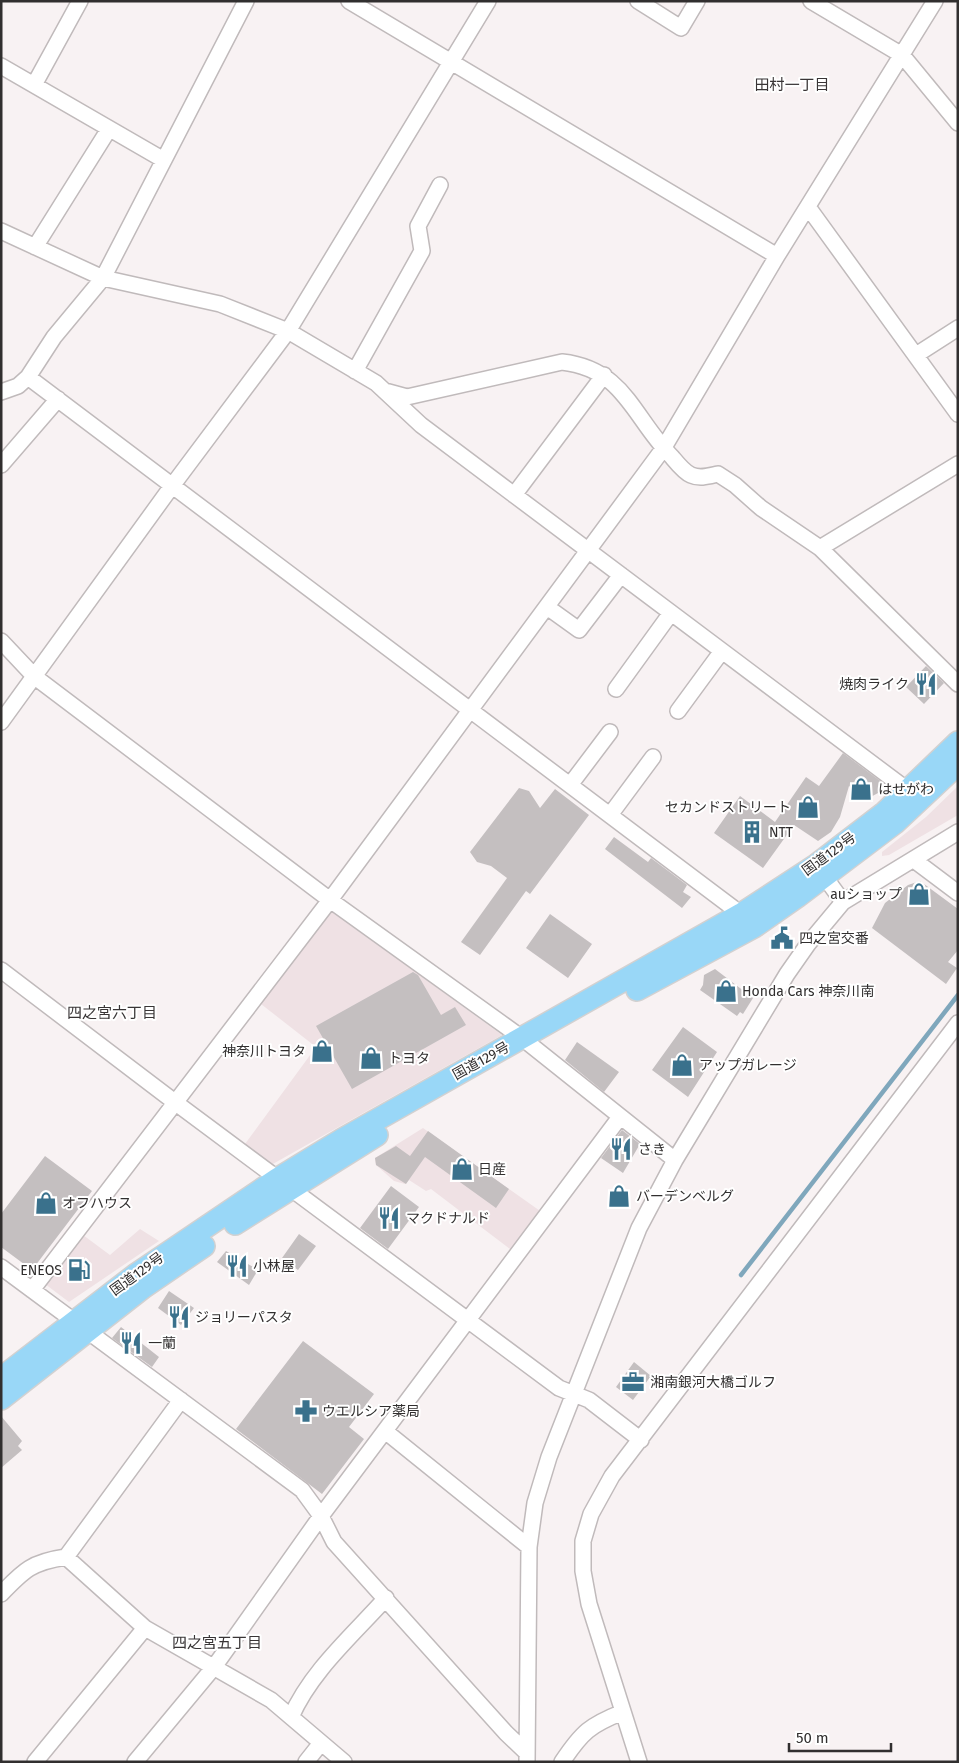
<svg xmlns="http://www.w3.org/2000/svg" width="959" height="1763" font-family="'Fira Sans','Noto Sans JP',sans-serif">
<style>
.built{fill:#efe1e4}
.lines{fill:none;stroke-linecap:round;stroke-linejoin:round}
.stream{stroke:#7fa7bc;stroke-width:4.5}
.building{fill:#c4bfc0}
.minor-casing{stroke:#c0babb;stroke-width:18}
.highway-casing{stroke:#d2d1d1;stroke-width:24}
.minor{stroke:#fff;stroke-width:15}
.highway{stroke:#99d7f7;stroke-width:21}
.labels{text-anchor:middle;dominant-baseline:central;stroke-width:4;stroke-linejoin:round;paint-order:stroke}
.poi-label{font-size:14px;fill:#312f2f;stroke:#fff;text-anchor:start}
.street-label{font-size:14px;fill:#312f2f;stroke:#fff}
.neighbourhood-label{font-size:15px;fill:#393536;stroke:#fff}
</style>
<rect width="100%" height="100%" fill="#f8f2f3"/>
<!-- built -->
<path class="built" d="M958,786V815L889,855L882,856V852L926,817Z
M332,911L502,1035L271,1165L245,1144L316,1047L261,1004Z
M423,1128L543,1213L514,1252L431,1189L426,1191L409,1180L405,1184L394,1181L376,1165L375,1158Z
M140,1229L159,1241L69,1302L45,1284L83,1235L110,1255Z"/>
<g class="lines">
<!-- stream -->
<path class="stream" d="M741,1275L958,995"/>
</g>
<!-- building -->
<path class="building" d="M926,666L944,683L924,704L906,687Z
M843,753L883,783L882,786L878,793L867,799L849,786L840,817L831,832L818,841L794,825L763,868L714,833L740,796L775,822L806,777L819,786Z
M519,788L529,791L540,808L555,789L589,815L530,894L526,891L480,955L461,942L507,878L491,866L477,862L470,852Z
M614,837L648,862L651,858L687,885L683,892L691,897L682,908L605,849Z
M920,881L958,909V950L948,962L957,968L946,984L872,928L885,903L908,885Z
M550,914L592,944L568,978L526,948Z
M715,969L753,998L743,1014L740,1012L737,1016L700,990L703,985L704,975Z
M413,972L418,975L441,1015L455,1007L466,1025L352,1089L316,1026Z
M683,1027L717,1052L688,1097L652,1070Z
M577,1042L619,1072L604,1092L565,1060Z
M622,1130L640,1144L623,1173L601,1158Z
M428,1131L509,1189L496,1208L425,1157L406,1184L376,1165L375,1158L396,1146L410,1156Z
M45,1156L92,1191L32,1270L1,1247V1214Z
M391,1186L419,1207L388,1249L360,1228Z
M299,1234L316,1246L298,1270L282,1258Z
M226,1251L258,1270L249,1285L217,1262Z
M169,1291L194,1308L181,1325L158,1308Z
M121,1327L159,1357L152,1367L112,1338Z
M303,1341L374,1394L349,1427L364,1439L322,1494L236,1429Z
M634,1362L651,1376L633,1400L616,1387Z
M1,1416L22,1441L18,1446L22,1450L1,1468Z"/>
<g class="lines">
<defs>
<path id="minor" d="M349,1L777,256
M638,1L681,28L697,1
M811,1L902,55L958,123
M1,66L162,159
M34,85L80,1
M808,207L958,414
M1,231L103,278L220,304L288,331L376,383L421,425L914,795
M35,247L109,129
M916,355L958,328
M355,371L422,251L418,226L440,185
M28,377L741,914
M385,391L407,397L562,362C625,369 633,418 672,457C677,463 684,472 691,475C700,479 709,476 718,474L735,485L761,508L820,548L958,464
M1,392L18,386L28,377L54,337L103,278L246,1
M1,465L58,399
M514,495L604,375
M820,548L958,684
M547,607L579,630L621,575
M1,641L35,677L330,900L522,1038L675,1160
M616,689L671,613
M678,711L722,651
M1,722L172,486L288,331L488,1
M570,785L610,732
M610,815L653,757
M914,860L958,893
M819,869L843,902
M1,970L176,1103L559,1388L589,1400L641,1440
M1,1267L302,1490L321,1516L334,1542L506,1733L527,1753
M32,1290L330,900L663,449L777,256L935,1
M385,1431L529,1547
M66,1557L145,1628L271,1700L344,1762
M1,1594C24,1570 32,1562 66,1557L181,1400
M291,1717C311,1671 353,1635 386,1598
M35,1762L145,1628
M135,1762L214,1667L321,1516L620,1117
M306,1762L321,1743
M527,1762L529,1547L535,1503L549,1457L639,1228L675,1160L787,974L808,944L843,902L958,832
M562,1762C582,1732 590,1725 623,1712
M639,1762L589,1604L583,1571V1541L591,1514L612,1476L958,1023"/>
<path id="highway" d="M637,990L754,927L797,897L895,823L958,764
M235,1224L377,1135
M1,1378L135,1275L277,1179L341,1140L741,914L816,865L885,812L958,742
M1,1399L144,1287L204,1246"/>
</defs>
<!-- minor casing -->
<use href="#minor" class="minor-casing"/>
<!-- highway casing -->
<use href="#highway" class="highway-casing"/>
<!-- minor -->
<use href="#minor" class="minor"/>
<!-- highway -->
<use href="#highway" class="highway"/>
</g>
<!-- icons -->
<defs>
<symbol id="restaurant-bare" viewBox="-9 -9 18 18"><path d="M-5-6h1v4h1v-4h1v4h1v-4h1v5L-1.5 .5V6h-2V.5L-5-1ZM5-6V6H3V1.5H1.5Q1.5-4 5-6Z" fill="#3a718c" stroke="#fff" stroke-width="2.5" paint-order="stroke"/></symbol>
<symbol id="shop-bare" viewBox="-9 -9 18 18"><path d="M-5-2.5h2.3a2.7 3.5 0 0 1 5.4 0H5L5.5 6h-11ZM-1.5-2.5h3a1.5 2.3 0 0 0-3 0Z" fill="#3a718c" stroke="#fff" stroke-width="2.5" paint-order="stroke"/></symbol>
<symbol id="building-bare" viewBox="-9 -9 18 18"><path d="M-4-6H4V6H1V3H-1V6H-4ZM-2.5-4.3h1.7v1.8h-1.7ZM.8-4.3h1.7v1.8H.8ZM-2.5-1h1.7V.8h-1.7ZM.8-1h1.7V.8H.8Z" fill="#3a718c" stroke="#fff" stroke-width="2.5" paint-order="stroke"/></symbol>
<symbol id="civic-bare" viewBox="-9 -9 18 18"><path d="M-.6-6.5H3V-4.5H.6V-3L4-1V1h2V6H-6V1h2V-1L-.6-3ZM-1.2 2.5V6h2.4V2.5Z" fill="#3a718c" stroke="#fff" stroke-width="2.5" paint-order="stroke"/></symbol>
<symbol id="fuel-bare" viewBox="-9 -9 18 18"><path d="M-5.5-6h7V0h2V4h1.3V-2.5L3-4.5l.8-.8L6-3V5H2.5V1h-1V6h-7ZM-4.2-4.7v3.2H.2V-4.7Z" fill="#3a718c" stroke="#fff" stroke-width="2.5" paint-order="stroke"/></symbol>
<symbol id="office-bare" viewBox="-9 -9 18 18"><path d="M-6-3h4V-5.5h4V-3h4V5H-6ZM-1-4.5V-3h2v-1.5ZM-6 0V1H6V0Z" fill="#3a718c" stroke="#fff" stroke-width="2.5" paint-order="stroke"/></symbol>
<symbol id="pharmacy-bare" viewBox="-9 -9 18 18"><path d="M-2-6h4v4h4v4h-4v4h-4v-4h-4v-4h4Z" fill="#3a718c" stroke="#fff" stroke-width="2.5" paint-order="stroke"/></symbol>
</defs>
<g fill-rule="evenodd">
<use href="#restaurant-bare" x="910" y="668" width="32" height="32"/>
<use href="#shop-bare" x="845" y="773" width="32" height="32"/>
<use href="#shop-bare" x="792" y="791" width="32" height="32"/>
<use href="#building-bare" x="736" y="816" width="32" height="32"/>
<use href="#shop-bare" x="903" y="878" width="32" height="32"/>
<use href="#civic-bare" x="766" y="922" width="32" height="32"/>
<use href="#shop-bare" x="710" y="975" width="32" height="32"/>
<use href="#shop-bare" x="306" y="1035" width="32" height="32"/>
<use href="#shop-bare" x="355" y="1042" width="32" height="32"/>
<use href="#shop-bare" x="666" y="1049" width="32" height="32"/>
<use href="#restaurant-bare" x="605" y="1133" width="32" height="32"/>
<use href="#shop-bare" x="446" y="1153" width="32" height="32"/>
<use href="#shop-bare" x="603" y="1180" width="32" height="32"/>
<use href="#shop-bare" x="30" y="1187" width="32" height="32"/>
<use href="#restaurant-bare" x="373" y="1202" width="32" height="32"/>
<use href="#restaurant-bare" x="221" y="1250" width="32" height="32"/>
<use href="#fuel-bare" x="63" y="1254" width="32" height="32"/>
<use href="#restaurant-bare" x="163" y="1301" width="32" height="32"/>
<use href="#restaurant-bare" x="115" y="1327" width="32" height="32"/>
<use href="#office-bare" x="617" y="1366" width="32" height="32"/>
<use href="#pharmacy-bare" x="290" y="1395" width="32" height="32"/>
</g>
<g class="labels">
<!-- poi labels -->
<g class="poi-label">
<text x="909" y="684" text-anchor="end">焼肉ライク</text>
<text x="878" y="789">はせがわ</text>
<text x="791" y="807" text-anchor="end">セカンドストリート</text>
<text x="769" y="832">NTT</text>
<text x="902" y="894" text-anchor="end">auショップ</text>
<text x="799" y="938">四之宮交番</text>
<text x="742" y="991">Honda Cars 神奈川南</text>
<text x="306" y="1051" text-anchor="end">神奈川トヨタ</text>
<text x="388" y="1058">トヨタ</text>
<text x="699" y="1065">アップガレージ</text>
<text x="638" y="1149">さき</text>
<text x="478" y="1169">日産</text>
<text x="636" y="1196">バーデンベルグ</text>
<text x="62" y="1203">オフハウス</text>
<text x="406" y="1218">マクドナルド</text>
<text x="253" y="1266">小林屋</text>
<text x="62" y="1270" text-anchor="end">ENEOS</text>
<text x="195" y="1317">ジョリーパスタ</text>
<text x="148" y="1343">一蘭</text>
<text x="650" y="1382">湘南銀河大橋ゴルフ</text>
<text x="322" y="1411">ウエルシア薬局</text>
</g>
<!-- street labels -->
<g class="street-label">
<text transform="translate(829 854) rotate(-36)">国道129号</text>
<text transform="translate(481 1061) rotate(-29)">国道129号</text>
<text transform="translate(137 1274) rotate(-36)">国道129号</text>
</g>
<!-- neighbourhood labels -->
<g class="neighbourhood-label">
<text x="792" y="85">田村一丁目</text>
<text x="112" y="1013">四之宮六丁目</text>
<text x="217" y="1643">四之宮五丁目</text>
</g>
</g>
<!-- border -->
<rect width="959" height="1763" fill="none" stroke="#312f2f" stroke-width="5"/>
<!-- scale -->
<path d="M789 1743v8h102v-8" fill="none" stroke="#312f2f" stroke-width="2.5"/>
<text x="796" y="1743" font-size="15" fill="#312f2f" stroke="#ffffff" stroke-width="4" paint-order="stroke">50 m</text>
</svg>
